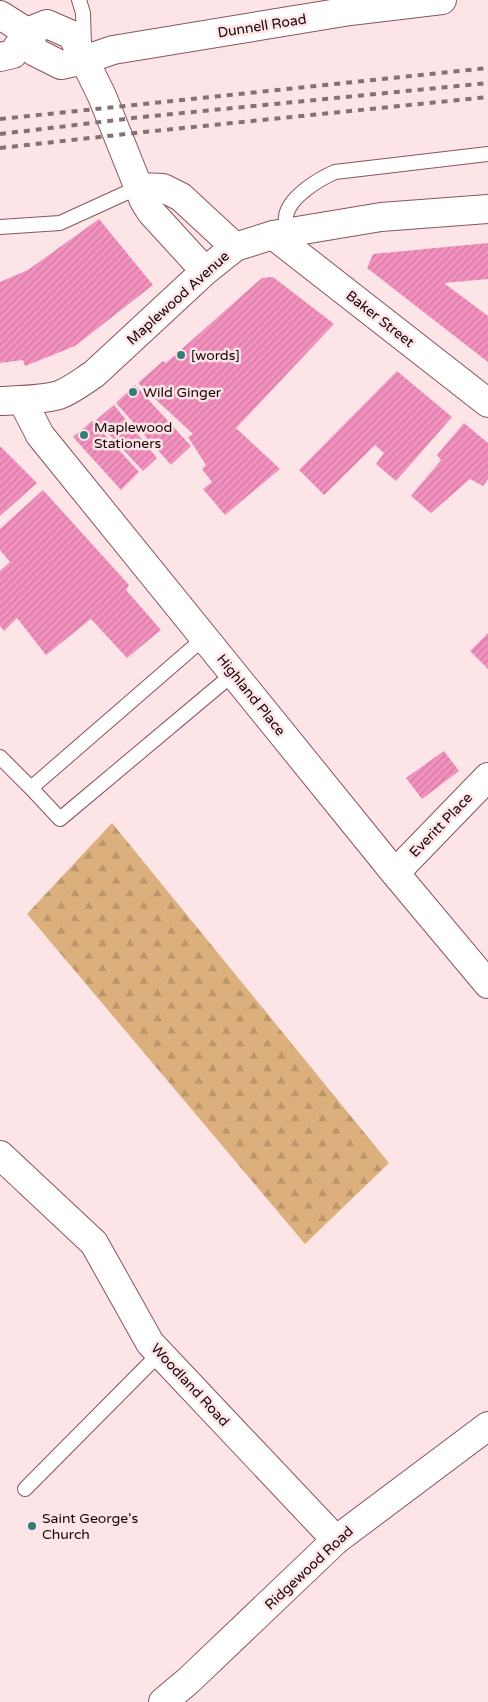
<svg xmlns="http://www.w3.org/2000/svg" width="488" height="1702" font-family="'Varela Round',sans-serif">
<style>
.forest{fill:url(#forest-firs)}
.building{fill:url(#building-hatch)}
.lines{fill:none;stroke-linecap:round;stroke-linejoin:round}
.service-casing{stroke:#88555c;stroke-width:16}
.minor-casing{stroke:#88555c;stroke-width:30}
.tertiary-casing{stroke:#88555c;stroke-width:30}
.service{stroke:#fff;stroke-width:14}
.minor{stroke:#fff;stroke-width:28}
.tertiary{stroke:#fff;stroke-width:28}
.rail{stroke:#867073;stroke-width:4;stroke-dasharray:6 6;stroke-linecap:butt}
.poi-dot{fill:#357d7a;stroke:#fde4e6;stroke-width:2}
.labels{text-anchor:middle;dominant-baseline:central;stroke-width:5;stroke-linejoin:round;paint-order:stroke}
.street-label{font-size:14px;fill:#190609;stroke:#fde4e6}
.poi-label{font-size:14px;fill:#190609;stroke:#fde4e6;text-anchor:start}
</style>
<defs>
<pattern id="forest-firs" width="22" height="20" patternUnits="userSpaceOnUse" patternTransform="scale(1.25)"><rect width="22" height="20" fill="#dbb07d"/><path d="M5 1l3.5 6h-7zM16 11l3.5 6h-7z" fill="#bb966b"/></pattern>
<pattern id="building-hatch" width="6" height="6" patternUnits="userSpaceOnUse" patternTransform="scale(1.25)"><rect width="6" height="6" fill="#f290be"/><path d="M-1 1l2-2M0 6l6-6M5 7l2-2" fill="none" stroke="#cf7ba2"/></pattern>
</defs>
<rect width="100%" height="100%" fill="#fde4e6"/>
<!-- forest -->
<path class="forest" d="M112,823L389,1163L305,1244L27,914Z"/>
<!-- building -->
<path class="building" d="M99,219L153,285L75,346L25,366L23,360L0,363V282L28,270Z
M488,243V279L444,283L488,316V362L367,268L373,254Z
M273,277L334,324L236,428L280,469L225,515L203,489L212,482L202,469L206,465L188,437L193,434L138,383L163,361L166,363L262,278Z
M397,371L452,417L396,481L376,464L384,453L375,445L324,495L299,470Z
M135,385L191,446L171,465L116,403Z
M114,405L157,458L143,471L96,420Z
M92,421L139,472L121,490L73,437Z
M464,423L488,443V479L483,486L470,479L431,513L411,496L441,460L437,455Z
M0,446L37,483L0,516Z
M43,490L129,585L126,590L161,630L127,658L91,619L46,655L17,618L4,631L0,626V571L10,562L0,550V529Z
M488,633V669L470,651Z
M444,751L459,771L422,799L406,778Z"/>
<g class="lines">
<defs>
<path id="service" d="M79,0L83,13L84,46
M0,227L60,223L139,187
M288,232C287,227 285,221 286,216C289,197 319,179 335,172L488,154
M204,638L31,788L60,819L233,674
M0,757L31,788
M25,1489L160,1353"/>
<path id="minor" d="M0,57L13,54L27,32
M84,60L113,50L350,11L442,0
M273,235L381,217L488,209
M22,400L40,435L395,873L488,984
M395,873L488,777
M0,1155L94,1243L150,1343L336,1540"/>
<path id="tertiary" d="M0,15L27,32L35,52L61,65L84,60
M27,32L47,24L72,35L102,96L144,201L151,212L205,271
M139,187L163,188L181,197L235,247
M0,401C16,400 44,400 59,395C72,390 83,381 94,374L205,271L235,247L273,235L488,403
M163,1702L188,1681L336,1540L488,1426"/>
</defs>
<!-- service casing -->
<use href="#service" class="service-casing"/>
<!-- minor casing -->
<use href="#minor" class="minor-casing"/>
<!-- tertiary casing -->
<use href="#tertiary" class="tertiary-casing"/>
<!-- service -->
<use href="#service" class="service"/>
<!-- minor -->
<use href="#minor" class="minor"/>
<!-- tertiary -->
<use href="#tertiary" class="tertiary"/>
<!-- rail -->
<path class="rail" d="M0,119L488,68
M0,134L142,117L488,83
M0,148L144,132L488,97"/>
</g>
<!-- markers -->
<g class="poi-dot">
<circle cx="181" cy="355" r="5"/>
<circle cx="133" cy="392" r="5"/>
<circle cx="84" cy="435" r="5"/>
<circle cx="32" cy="1526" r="5"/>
</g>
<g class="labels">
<!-- street labels -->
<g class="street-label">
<text transform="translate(262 26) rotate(-9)">Dunnell Road</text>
<text transform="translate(178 298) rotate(-42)">Maplewood Avenue</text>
<text transform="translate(380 319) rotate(38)">Baker Street</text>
<text transform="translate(251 695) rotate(51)">Highland Place</text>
<text transform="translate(441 825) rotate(-46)">Everitt Place</text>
<text transform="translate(190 1385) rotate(47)">Woodland Road</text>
<text transform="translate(309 1568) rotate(-43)">Ridgewood Road</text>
</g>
<!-- poi labels -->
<g class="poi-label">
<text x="191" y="355">[words]</text>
<text x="143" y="392">Wild Ginger</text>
<text x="94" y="427">Maplewood<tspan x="94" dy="16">Stationers</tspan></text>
<text x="42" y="1518">Saint George's<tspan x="42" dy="16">Church</tspan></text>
</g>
</g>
</svg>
